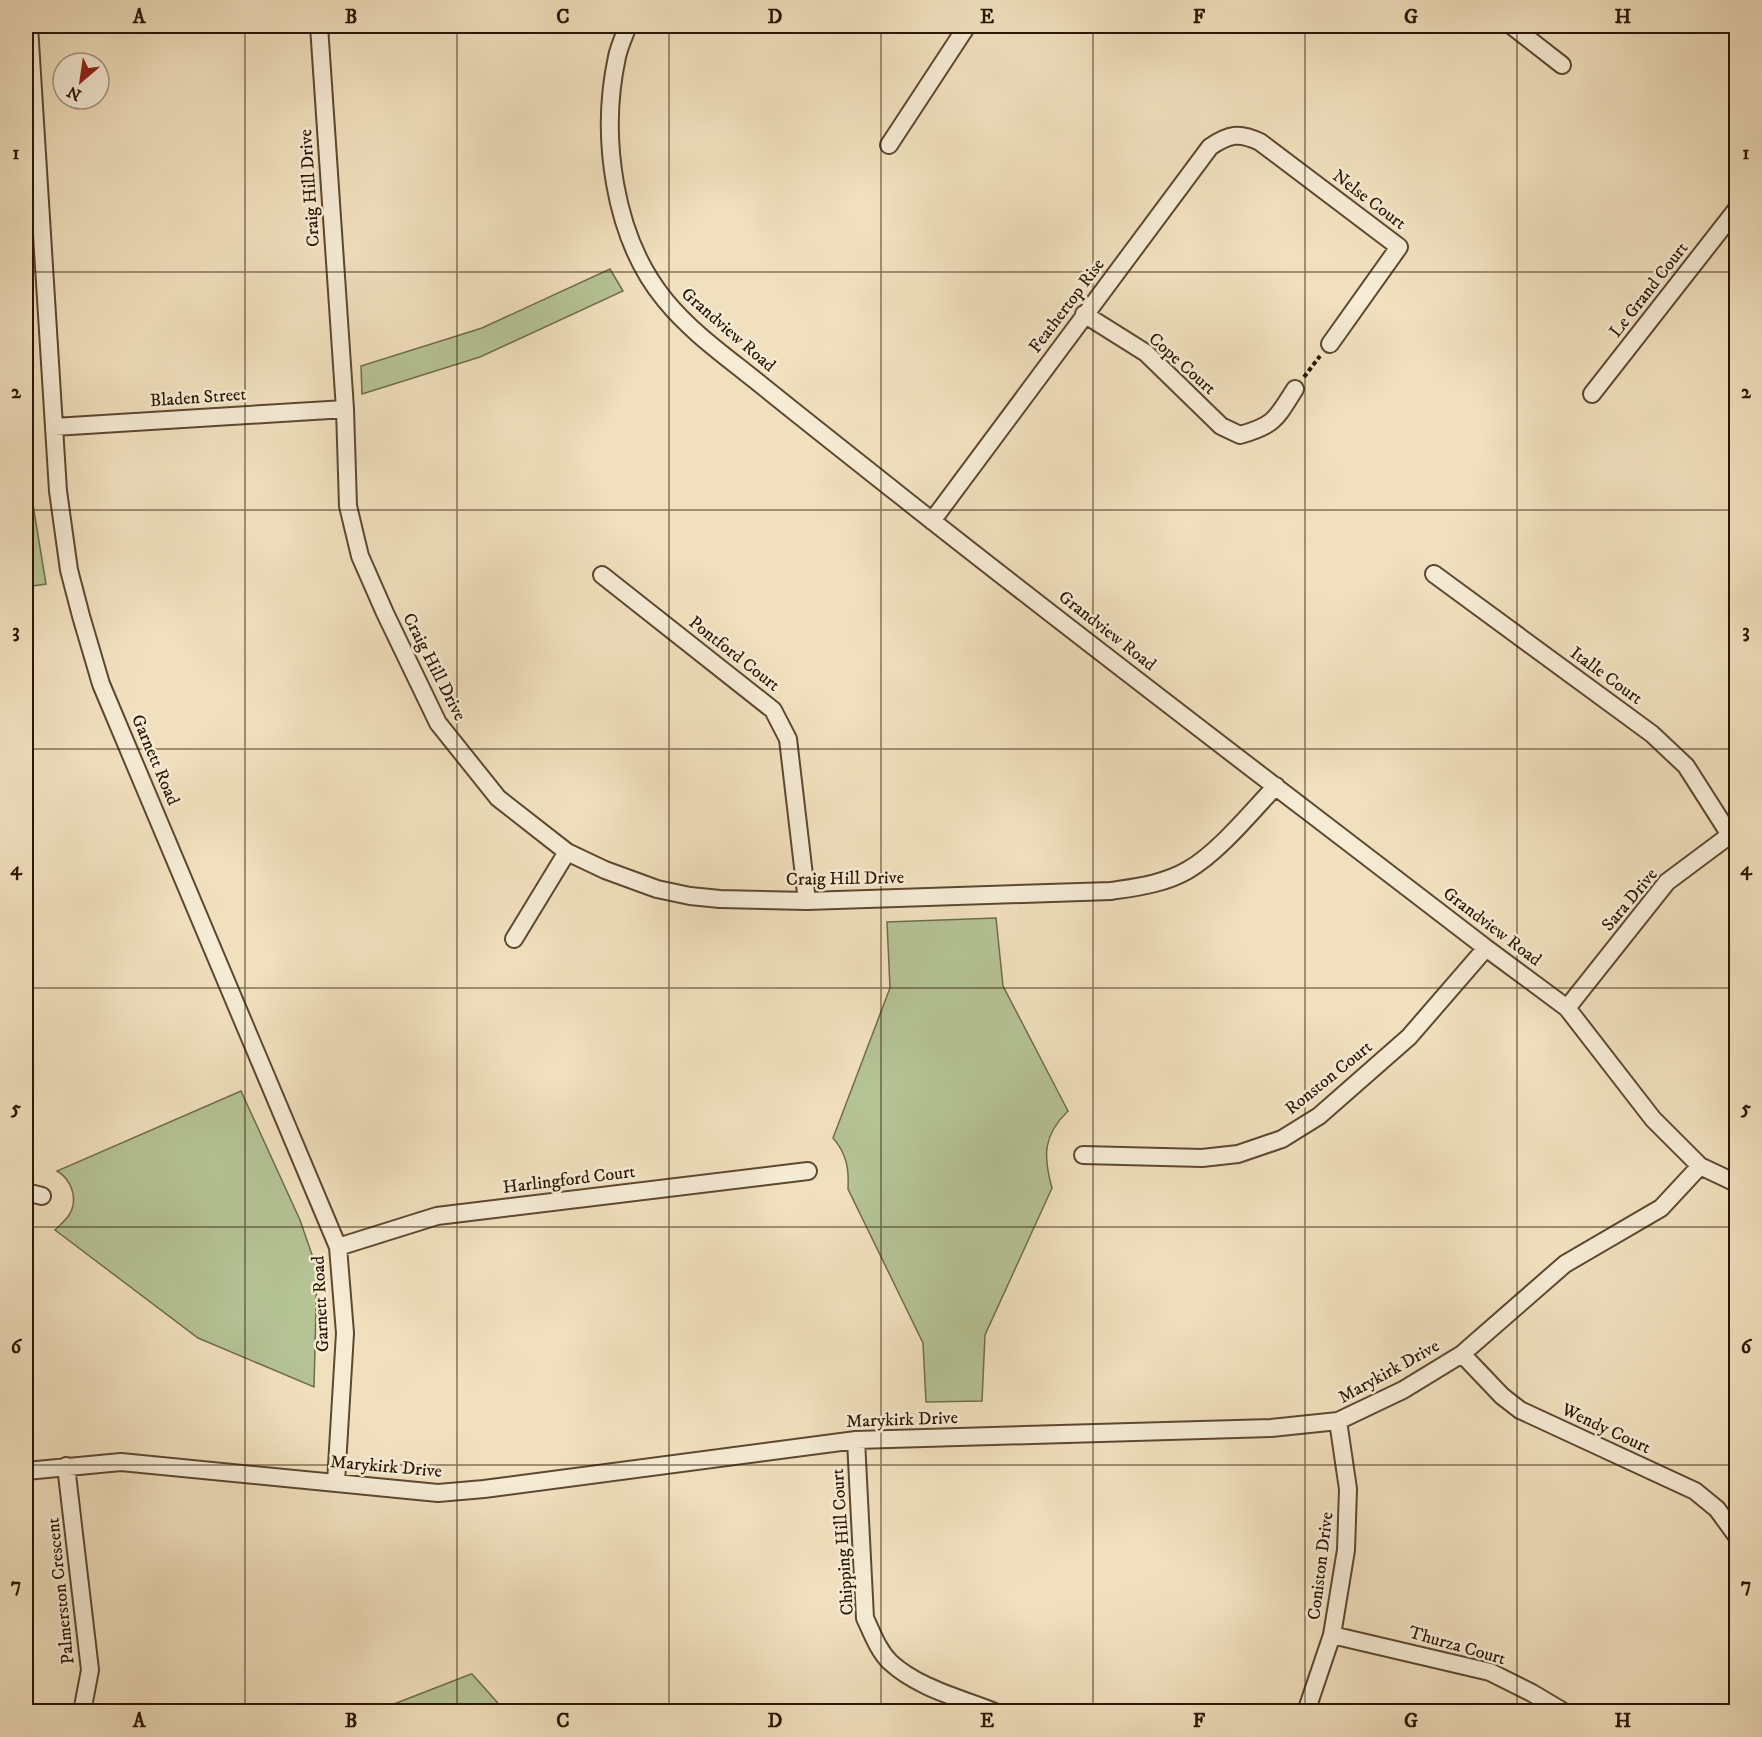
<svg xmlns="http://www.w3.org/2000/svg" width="1762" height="1737" font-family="'IM FELL DW Pica',serif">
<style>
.green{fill:#b5c395;stroke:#706c4a;stroke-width:1.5}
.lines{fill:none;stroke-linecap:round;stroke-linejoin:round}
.minor-casing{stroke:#5c4830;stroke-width:20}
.path{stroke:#2a1600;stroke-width:4;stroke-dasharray:4.5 3;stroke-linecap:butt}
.minor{stroke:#f6ebd5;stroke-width:16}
.grid{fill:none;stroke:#2a1600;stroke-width:1.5;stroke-opacity:0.55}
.labels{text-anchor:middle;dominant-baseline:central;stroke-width:5;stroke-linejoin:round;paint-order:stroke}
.street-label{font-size:18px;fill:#2a1600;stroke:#f6ebd5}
.neatline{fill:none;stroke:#2a1600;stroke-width:2}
.grid-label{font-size:20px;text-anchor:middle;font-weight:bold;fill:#2a1600}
</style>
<rect width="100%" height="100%" fill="#f1e0be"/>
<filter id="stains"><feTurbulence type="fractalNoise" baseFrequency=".00333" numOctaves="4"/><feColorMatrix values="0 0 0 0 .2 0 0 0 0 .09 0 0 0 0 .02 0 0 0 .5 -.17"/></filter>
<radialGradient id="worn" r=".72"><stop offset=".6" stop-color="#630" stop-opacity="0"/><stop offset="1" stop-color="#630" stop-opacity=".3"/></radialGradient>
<!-- green -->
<path class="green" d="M610,269L623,291L480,357L362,394L361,366L482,328Z
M26,462L46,584L26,587Z
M996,918L1003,986L1068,1111C1043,1135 1043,1156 1052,1188L985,1335L982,1401L926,1402L923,1343L848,1189C849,1169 847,1154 833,1138L890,988L887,922Z
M241,1091L300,1220L317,1269L314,1387L198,1338L55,1230C60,1225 66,1220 69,1215C79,1199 71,1179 57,1171Z
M472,1674L505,1711H376L471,1674Z"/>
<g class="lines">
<defs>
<path id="minor" d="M29,26L58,491L69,570L81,616L101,684L338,1247L345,1333L336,1482
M319,26L345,409L348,506L360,556L385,613L438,723L498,798L567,852L605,870L657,889L690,896L720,899L807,901L1111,891C1137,887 1164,884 1188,870C1219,852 1251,812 1276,786
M628,26C624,36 619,47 617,57C600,135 613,237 665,300C690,331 724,355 755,380C802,418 849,455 897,493C1091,647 1290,797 1486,948L1567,1008L1653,1119L1700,1166L1736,1183
M1512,26L1562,65
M889,145L967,26
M1084,314L1146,353L1221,426L1240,435C1275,425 1276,419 1295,389
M1592,394L1736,210
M54,427L345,409
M932,521L1210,147C1229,134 1239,132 1260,142L1399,247L1330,344
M1434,574L1652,734L1686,766L1730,835
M602,575L773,710L788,739L807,901
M514,939L567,852
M1567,1008L1667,882L1730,835L1736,834
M1083,1155L1202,1158L1238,1154L1282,1139L1319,1116L1409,1037L1486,948
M26,1192L42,1196
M338,1247L437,1216L808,1171
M1462,1354L1502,1396L1520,1410L1695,1491L1717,1509L1736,1535
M856,1440L865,1618C872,1633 878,1650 890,1662C918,1688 960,1698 995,1712
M66,1466L90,1670L82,1712
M26,1471L121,1462L438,1493L484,1489L856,1440L1271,1428L1338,1421L1403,1390L1462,1354L1565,1264L1661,1208L1700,1166
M1332,1635L1490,1672L1532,1693L1564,1712
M1306,1712L1332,1635L1346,1550L1348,1489L1338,1421"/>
</defs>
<!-- minor casing -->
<use href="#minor" class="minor-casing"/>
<!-- path -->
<path class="path" d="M1304,377L1320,356"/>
<!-- minor -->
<use href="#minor" class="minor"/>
</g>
<!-- grid -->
<path class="grid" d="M245,26V1712M457,26V1712M669,26V1712M881,26V1712M1093,26V1712M1305,26V1712M1517,26V1712M26,272H1736M26,510H1736M26,749H1736M26,988H1736M26,1227H1736M26,1465H1736"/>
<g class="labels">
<!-- street labels -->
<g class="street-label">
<text transform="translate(310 188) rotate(-94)">Craig Hill Drive</text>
<text transform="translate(1369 200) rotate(37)">Nelse Court</text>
<text transform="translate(1649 290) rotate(-52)">Le Grand Court</text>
<text transform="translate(1067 306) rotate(-53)">Feathertop Rise</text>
<text transform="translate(728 330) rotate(41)">Grandview Road</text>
<text transform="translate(1182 364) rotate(42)">Cope Court</text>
<text transform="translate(198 398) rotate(-4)">Bladen Street</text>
<text transform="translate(1107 631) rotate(38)">Grandview Road</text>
<text transform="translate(734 654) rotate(38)">Pontford Court</text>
<text transform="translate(434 667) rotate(63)">Craig Hill Drive</text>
<text transform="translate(1606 676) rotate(36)">Italle Court</text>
<text transform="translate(155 760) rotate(67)">Garnett Road</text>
<text transform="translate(845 879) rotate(-1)">Craig Hill Drive</text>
<text transform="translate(1630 900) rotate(-50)">Sara Drive</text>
<text transform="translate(1492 927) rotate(37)">Grandview Road</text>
<text transform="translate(1329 1078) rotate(-39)">Ronston Court</text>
<text transform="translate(569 1180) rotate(-7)">Harlingford Court</text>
<text transform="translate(321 1304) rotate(-93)">Garnett Road</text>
<text transform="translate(1389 1372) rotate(-29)">Marykirk Drive</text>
<text transform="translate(902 1420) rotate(-2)">Marykirk Drive</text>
<text transform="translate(1606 1429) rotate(25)">Wendy Court</text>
<text transform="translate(386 1467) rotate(5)">Marykirk Drive</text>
<text transform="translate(843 1542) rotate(-94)">Chipping Hill Court</text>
<text transform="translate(1321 1566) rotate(-83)">Coniston Drive</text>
<text transform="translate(61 1591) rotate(-96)">Palmerston Crescent</text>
<text transform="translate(1457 1646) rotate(16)">Thurza Court</text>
</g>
</g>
<!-- margin -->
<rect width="1762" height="1737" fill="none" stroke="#f1e0be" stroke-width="66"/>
<!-- north arrow -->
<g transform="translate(81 81) rotate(209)"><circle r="28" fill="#f6ebd5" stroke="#a49680" stroke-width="1.5"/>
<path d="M0-4.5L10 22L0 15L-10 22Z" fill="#8f2418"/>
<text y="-9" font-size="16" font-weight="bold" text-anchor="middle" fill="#2a1600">N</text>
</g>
<rect x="33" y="33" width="1696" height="1671" class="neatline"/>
<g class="grid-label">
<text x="139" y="23">A</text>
<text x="351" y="23">B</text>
<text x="563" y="23">C</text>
<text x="775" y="23">D</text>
<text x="987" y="23">E</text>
<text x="1199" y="23">F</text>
<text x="1411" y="23">G</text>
<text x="1623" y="23">H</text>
<text x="16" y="159">1</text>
<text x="1746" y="159">1</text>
<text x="16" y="398">2</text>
<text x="1746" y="398">2</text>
<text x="16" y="637">3</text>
<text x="1746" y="637">3</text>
<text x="16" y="875">4</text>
<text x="1746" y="875">4</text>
<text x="16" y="1114">5</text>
<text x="1746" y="1114">5</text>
<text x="16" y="1353">6</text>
<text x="1746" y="1353">6</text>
<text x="16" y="1591">7</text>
<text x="1746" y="1591">7</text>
<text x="139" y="1727">A</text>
<text x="351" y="1727">B</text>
<text x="563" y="1727">C</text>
<text x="775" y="1727">D</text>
<text x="987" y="1727">E</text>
<text x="1199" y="1727">F</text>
<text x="1411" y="1727">G</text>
<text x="1623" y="1727">H</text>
</g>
<rect width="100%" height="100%" filter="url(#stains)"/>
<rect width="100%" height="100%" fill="url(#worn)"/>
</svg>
